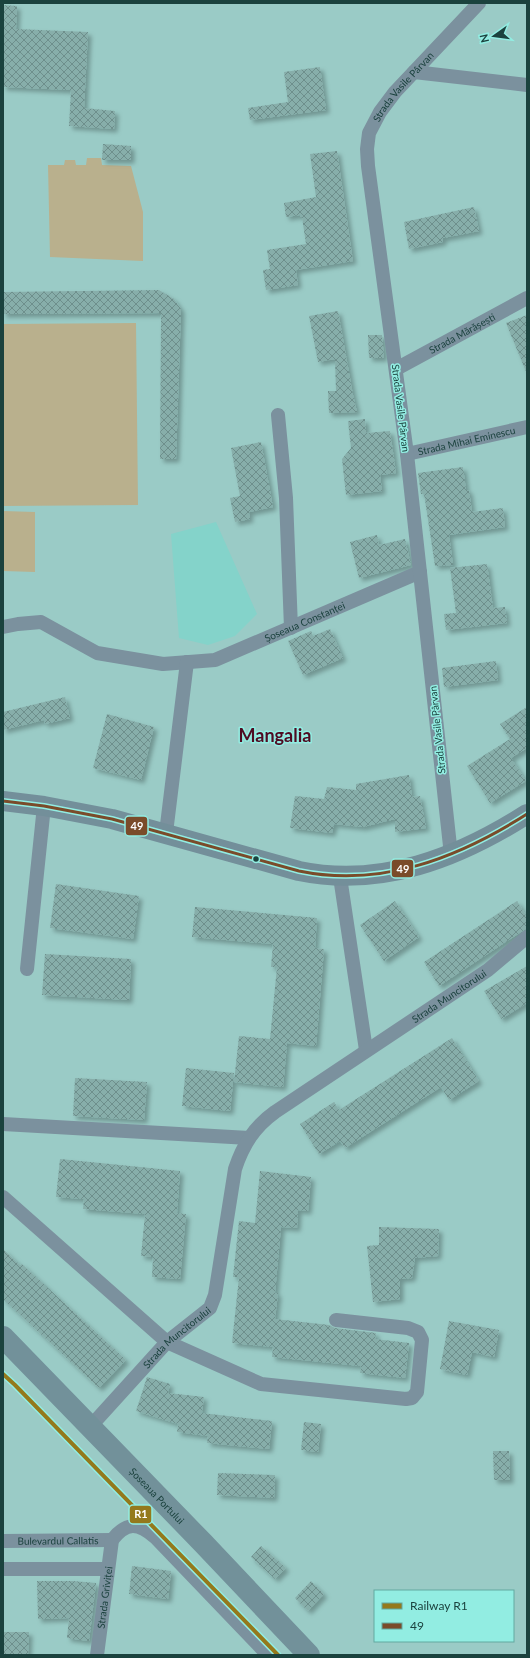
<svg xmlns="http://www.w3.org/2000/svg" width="530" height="1658" font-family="Lato,sans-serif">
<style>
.built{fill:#84d3ca}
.grass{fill:#b9b08d}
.building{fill:url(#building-cross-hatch);filter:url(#shadow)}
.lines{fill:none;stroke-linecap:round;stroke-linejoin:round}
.street{stroke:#7b919e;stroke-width:14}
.secondary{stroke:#738f9a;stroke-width:20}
.primary{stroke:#72919a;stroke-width:22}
.bus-1-casing{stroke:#92ede2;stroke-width:6}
.bus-1{stroke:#7a4b2a;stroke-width:3}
.rail-1-casing{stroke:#92ede2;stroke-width:7}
.rail-1{stroke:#94791c;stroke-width:4}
.bus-dot{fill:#1b423e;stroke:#92ede2;stroke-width:1.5}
.labels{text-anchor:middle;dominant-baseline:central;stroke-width:3;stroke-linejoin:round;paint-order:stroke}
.street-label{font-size:10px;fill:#1b423e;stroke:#92ede2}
.town-label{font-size:18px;font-weight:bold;fill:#4f0b22;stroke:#92ede2}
.line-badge{stroke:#92ede2;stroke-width:1.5}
.badge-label{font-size:11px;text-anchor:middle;font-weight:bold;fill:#fff}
</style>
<defs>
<pattern id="building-cross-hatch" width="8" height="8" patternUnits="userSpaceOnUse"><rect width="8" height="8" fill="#87aeaa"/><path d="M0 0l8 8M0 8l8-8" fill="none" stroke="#6e8f8c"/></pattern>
<filter id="shadow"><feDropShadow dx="3.5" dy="3.5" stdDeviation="2" flood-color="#0004"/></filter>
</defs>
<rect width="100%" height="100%" fill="#9acbc6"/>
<!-- built -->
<path class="built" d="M216,522L257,614L235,636L208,645L179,638L171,534Z"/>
<!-- grass -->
<path class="grass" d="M87,158H101L102,165L131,166L143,212V261L50,257L48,165H64L65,160H75L76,165H86Z
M136,323L138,505L3,506V324Z
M3,511L35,512V572L3,571Z"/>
<!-- building -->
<path class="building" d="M3,5L17,6L16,29L88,32L84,108L115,111L114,129L69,126L71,90L3,87Z
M320,67L326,110L250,120L248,108L288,102L284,72Z
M103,144L131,146V160H102Z
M337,151L353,261L296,270L298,285L266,290L263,270L270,269L267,250L306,244L302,217H300V215L286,217L284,203L316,197L310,154Z
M474,207L479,231L443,238V242L409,249L404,222Z
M159,290L174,299L181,309L176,459H160L161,313L3,314V292Z
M338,311L353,395L357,412L329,413L328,391H336L335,359L318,362L309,316Z
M527,315V374L506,323Z
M368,335H382L384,358H369Z
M365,419L366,433L390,431L396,473L380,475L382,491L346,495L342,459L351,448L348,421Z
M261,442L273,507L249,512L250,519L235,522L230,498L240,496L231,448Z
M463,467L466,490H469L472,512L503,508L505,527L449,535L453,565L435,566L427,513L424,494H421L418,473Z
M377,535L379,545L405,539L411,565L359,578L350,542Z
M487,564L493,608L505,607L507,623L446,630L444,614L456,613L450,568Z
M330,629L343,658L303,675L288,641L311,631L313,636Z
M496,661L498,680L444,687L442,668Z
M65,697L70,718L45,724L44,720L3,730V712Z
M527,707V748L511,758L526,781L490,803L467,766L510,739L500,724Z
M107,714L154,727L141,780L93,768Z
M409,775L412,797L420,796L426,828L395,832V819L363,827L334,824L332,833L290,828L295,796L324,799L327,787L356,790V784Z
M56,884L139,896L133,939L50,928Z
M395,901L419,937L384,961L360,925Z
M517,901L527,917V928L439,986L424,962Z
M195,907L317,918L315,948L324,949L316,1046L287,1043L283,1087L234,1082L239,1036L270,1039L277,967H271L273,944L192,937Z
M45,954L131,959L129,1000L42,995Z
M527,966V1003L501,1019L484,991Z
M452,1038L479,1081L449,1100L441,1087L345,1148L340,1141L319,1154L300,1124L334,1102L339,1110Z
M186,1068L234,1073L230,1111L182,1106Z
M75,1078L147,1082L144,1120L73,1116Z
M60,1159L180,1171L177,1213L186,1214L180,1279L152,1277L153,1257L141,1256L145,1214L83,1209L84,1199L56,1197Z
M260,1171L311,1177L308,1211L298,1210L297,1228L281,1227L275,1293H278L275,1319L329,1325L335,1328L376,1333L375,1339L409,1343L405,1378L360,1373L361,1366L272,1357L273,1347L232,1343L239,1277H233L239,1221L255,1223Z
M379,1227L439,1229L438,1256L415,1258L412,1278L400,1279V1299L373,1302L367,1246L379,1245Z
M3,1249L20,1265L22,1264L126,1360L99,1388L3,1299Z
M449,1321L499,1330L494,1357L472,1352L467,1375L440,1369Z
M147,1377L170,1384L168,1393L204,1397L202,1413L272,1421L269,1449L207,1443L208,1436L177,1432L178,1424L136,1411Z
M304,1422L321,1424L318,1452L301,1450Z
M493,1451H509L510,1480H494Z
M218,1473L275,1475L274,1498L217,1495Z
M261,1546L286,1568L275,1579L251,1557Z
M132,1566L171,1571L168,1599L129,1594Z
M37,1581H73L96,1583L89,1641L67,1638L69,1618L38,1619Z
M311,1581L324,1594L308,1611L295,1598Z
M3,1632H29L28,1655H3Z"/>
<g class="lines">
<!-- street -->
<g class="street">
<path d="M414,72L527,85"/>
<path id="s1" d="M396,369L527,298"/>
<path d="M278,415L286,498L291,628"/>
<path id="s2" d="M407,454L527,427"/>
<path id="s3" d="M3,627L18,624L41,622L97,653L163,664L215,660L420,572"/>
<path d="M166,833L187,662"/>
<path id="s4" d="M451,855L407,454L368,166L367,149L369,133L380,112L395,92L479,3"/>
<path d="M340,877L366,1050"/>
<path d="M27,969L44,806"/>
<path d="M3,1124L249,1138"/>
<path d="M3,1197L167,1342L261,1384L406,1399L412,1398L417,1392L422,1340L418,1332L408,1328L336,1320"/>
<path id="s5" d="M90,1427L167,1342L210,1308L215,1295L235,1169C243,1145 254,1127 275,1112L488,970L527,937"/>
<path id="s6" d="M3,1541L112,1540"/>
<path d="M3,1569H108"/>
<path id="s7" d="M97,1655L112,1540C127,1521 138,1523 155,1537L268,1655"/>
</g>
<!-- secondary -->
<path class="secondary" d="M3,801L44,806L112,819L299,871C381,888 458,858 527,814"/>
<!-- primary -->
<path class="primary" id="s8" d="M3,1337L203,1543L309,1655"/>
<defs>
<path id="bus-1" d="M3,801L44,806L112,819L299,871C381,888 458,858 527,814"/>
</defs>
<!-- bus-1 casing -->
<use href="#bus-1" class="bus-1-casing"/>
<!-- bus-1 -->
<use href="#bus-1" class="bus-1"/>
<defs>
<path id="rail-1" d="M3,1374L15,1385L278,1655"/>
</defs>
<!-- rail-1 casing -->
<use href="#rail-1" class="rail-1-casing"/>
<!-- rail-1 -->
<use href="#rail-1" class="rail-1"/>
</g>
<!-- markers -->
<circle class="bus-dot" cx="256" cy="859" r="3.5"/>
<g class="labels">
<!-- street labels -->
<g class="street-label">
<text stroke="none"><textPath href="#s4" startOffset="785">Strada Vasile Pârvan</textPath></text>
<text stroke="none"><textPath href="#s1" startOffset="75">Strada Mărășești</textPath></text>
<text transform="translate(401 408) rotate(83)">Strada Vasile Pârvan</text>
<text stroke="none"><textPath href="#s2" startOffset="61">Strada Mihai Eminescu</textPath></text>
<text stroke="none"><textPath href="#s3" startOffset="319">Șoseaua Constanței</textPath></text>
<text transform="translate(437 730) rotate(-96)">Strada Vasile Pârvan</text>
<text stroke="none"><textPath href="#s5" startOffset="591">Strada Muncitorului</textPath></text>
<text stroke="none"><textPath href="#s5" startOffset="125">Strada Muncitorului</textPath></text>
<text stroke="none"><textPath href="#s8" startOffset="221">Șoseaua Portului</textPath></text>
<text stroke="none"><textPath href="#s6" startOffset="55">Bulevardul Callatis</textPath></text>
<text stroke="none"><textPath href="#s7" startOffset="58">Strada Griviței</textPath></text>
</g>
<!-- town labels -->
<g class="town-label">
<text x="275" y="735">Mangalia</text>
</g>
</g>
<g class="line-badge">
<rect x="125" y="816" width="23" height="20" rx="4" fill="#7a4b2a"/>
<rect x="391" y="859" width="23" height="19" rx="4" fill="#7a4b2a"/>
<rect x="129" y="1505" width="23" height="19" rx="4" fill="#94791c"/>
</g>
<g class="badge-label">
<text x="137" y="830">49</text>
<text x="403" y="873">49</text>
<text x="141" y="1518">R1</text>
</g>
<!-- border -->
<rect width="530" height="1658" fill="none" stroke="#1b423e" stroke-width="8"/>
<!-- legend -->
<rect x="374" y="1590" width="140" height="52" fill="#92ede2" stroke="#62a9a0"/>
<rect x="382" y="1603" width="20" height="6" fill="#94791c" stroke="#62a9a0"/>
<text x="410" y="1610" font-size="12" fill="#1b423e">Railway R1</text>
<rect x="382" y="1623" width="20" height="6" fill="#7a4b2a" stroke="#62a9a0"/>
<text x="410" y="1630" font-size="12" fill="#1b423e">49</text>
<!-- north arrow -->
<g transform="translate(494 36) rotate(256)" stroke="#92ede2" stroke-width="3" paint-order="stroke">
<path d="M0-3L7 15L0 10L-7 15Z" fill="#1b423e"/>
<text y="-6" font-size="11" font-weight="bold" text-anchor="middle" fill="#1b423e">N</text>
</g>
</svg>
